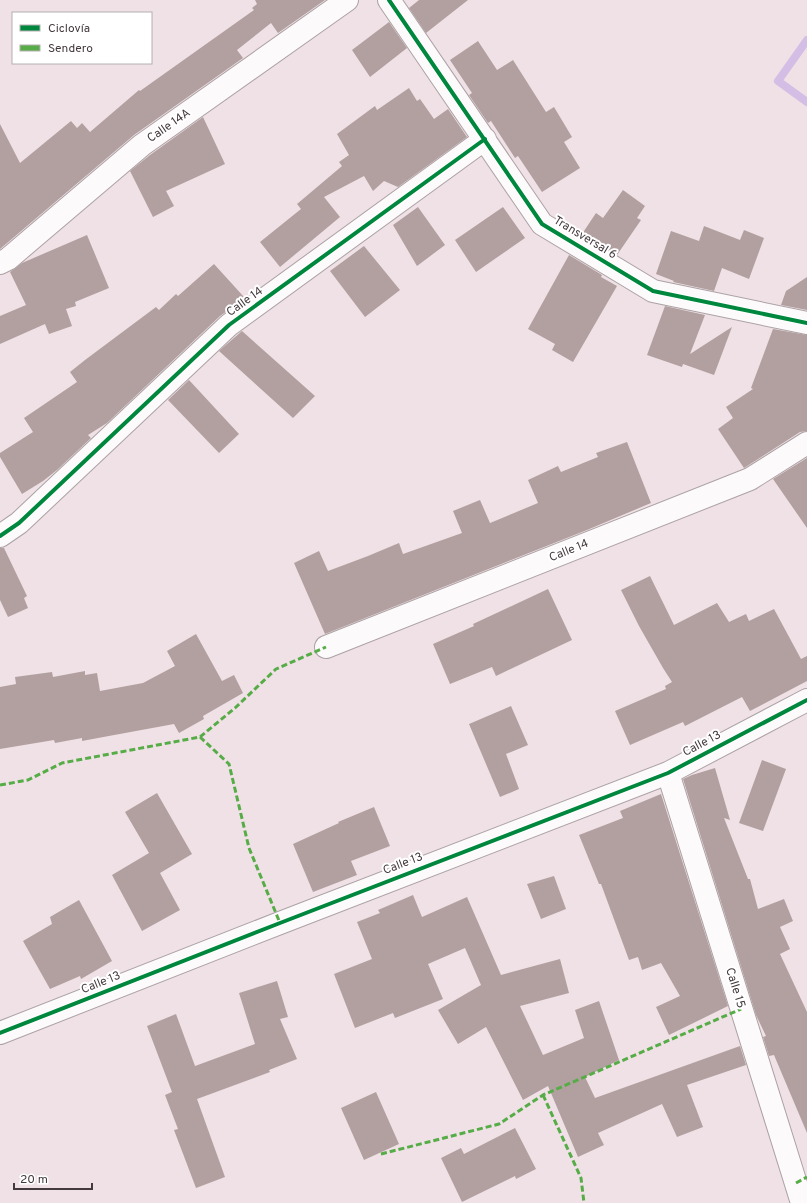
<svg xmlns="http://www.w3.org/2000/svg" width="807" height="1203" font-family="Overpass,sans-serif">
<style>
.lines{fill:none;stroke-linecap:round;stroke-linejoin:round}
.stream{stroke:#d4bee5;stroke-width:8}
.building{fill:#b2a0a1}
.minor-casing{stroke:#aca2a5;stroke-width:24}
.minor{stroke:#fdfafb;stroke-width:22}
.quiet{stroke:#56ac46;stroke-width:3;stroke-dasharray:6 3;stroke-linecap:butt}
.cycleway-casing{stroke:#fff;stroke-width:6}
.cycleway{stroke:#00873e;stroke-width:4}
.labels{text-anchor:middle;dominant-baseline:central;stroke-width:4;stroke-linejoin:round;paint-order:stroke}
.street-label{font-size:12px;fill:#44393c;stroke:#fff}
</style>
<rect width="100%" height="100%" fill="#efe1e5"/>
<g class="lines">
<!-- stream -->
<path class="stream" d="M807,40L778,81L807,102"/>
</g>
<!-- building -->
<path class="building" d="M255,0H325L278,33L271,23L237,50L243,58L134,135L0,249V124L20,163L71,121L77,128L82,123L90,132L139,90L140,91L254,10L252,8L257,4Z
M419,0H468L426,33L409,8Z
M389,22L407,48L370,77L352,50Z
M478,41L497,70L513,60L546,112L554,107L572,137L564,142L580,168L542,192L518,156L515,158L491,121L488,123L469,95L472,93L450,60Z
M409,88L417,101L420,99L434,119L448,109L467,137L398,187L384,181L373,191L364,176L324,197L340,217L280,267L260,242L301,209L297,204L342,166L339,162L349,155L337,134L375,106L377,110Z
M203,117L225,164L166,191L174,206L153,217L130,171L150,155Z
M623,190L645,206L637,218L641,220L617,255L582,234L596,213L603,218Z
M418,207L445,245L417,266L393,225Z
M503,207L525,238L476,272L455,240Z
M704,226L740,240L744,230L764,238L749,279L722,268L714,291L673,282L674,281L656,274L671,231L699,241Z
M87,235L109,288L75,302L76,306L66,309L72,326L49,334L45,324L0,344V316L26,305L10,272L22,263Z
M364,246L400,290L365,317L330,271Z
M569,255L602,275L601,277L617,286L573,362L552,350L555,344L528,329Z
M214,264L244,297L237,304L220,316L107,423L88,435L91,438L57,470L43,481L22,494L0,457V453L33,432L24,418L77,382L70,372L85,360L156,307L159,310L176,294L178,296Z
M807,277V310L781,305L786,291Z
M665,306L705,315L690,354L732,327L714,375L683,364L682,367L647,355Z
M773,329L807,335V431L800,432L744,468L718,429L733,418L726,407L753,389L751,388Z
M242,331L315,396L293,418L219,351Z
M189,380L239,434L219,453L168,400Z
M627,442L651,503L587,530L325,634L294,563L319,551L328,571L368,556L399,543L403,554L462,533L453,511L480,500L490,523L538,503L528,480L558,466L561,472L598,457L596,453Z
M807,458V528L773,479Z
M0,548H4L27,596L24,598L28,608L8,617L0,600Z
M650,576L674,625L717,603L729,622L746,614L749,621L774,609L801,659L807,656V681L750,711L742,697L685,726L683,722L630,745L615,711L666,689L665,686L672,682L663,668L639,626L621,590Z
M548,589L572,640L496,676L492,667L450,684L433,644L474,626L473,624Z
M196,634L222,681L234,675L243,693L203,716L204,719L179,733L174,724L98,738L82,741V738L55,743L54,740L0,749V687L16,684L15,677L52,672L53,677L85,671V675L97,673L100,691L143,683L175,666L167,651Z
M511,706L528,745L506,754L519,789L500,797L469,724Z
M762,760L786,769L763,831L739,823Z
M715,768L730,820L724,818L748,879H750L758,909L784,899L793,921L780,927L790,949L780,954L807,1012V1133L774,1055L769,1056L763,1037L766,1036L756,1015L683,779L692,775Z
M157,793L192,854L160,873L180,910L142,931L112,875L149,853L125,812Z
M661,794L728,1006L669,1035L656,1007L680,996L661,963L642,970L638,957L629,960L601,884H599L579,835L623,818L620,811Z
M374,807L390,846L351,861L357,875L313,892L293,844L339,823L338,822Z
M554,876L566,909L541,919L527,884Z
M413,895L422,917L467,897L501,975L560,959L569,993L520,1006L543,1055L584,1038L575,1010L599,1001L619,1060L585,1077L595,1098L740,1046L746,1065L687,1085L703,1127L677,1137L662,1104L598,1133L604,1145L578,1157L548,1086L523,1100L486,1027L458,1044L438,1010L481,985L465,948L428,964L443,999L395,1018L393,1013L355,1028L334,974L372,959L357,922L380,913L378,910Z
M79,900L112,961L81,979L80,976L50,989L23,941L52,924L50,917Z
M277,981L288,1017L280,1019L297,1059L269,1070L270,1072L197,1099L225,1177L196,1188L174,1130L178,1129L165,1095L172,1092L147,1026L176,1014L195,1066L255,1044L239,993Z
M376,1092L399,1144L364,1160L341,1108Z
M515,1128L536,1169L516,1179L515,1176L462,1202L441,1158L461,1148L464,1154Z"/>
<g class="lines">
<defs>
<path id="minor" d="M389,0L542,224L653,291L807,323
M0,263L8,259L142,145L347,0
M0,536L19,523L229,325L485,139
M326,647L750,479L807,443
M668,773L802,1203
M0,1033L280,923L668,773L807,700"/>
</defs>
<!-- minor casing -->
<use href="#minor" class="minor-casing"/>
<!-- minor -->
<use href="#minor" class="minor"/>
<!-- quiet -->
<path class="quiet" d="M200,737L229,764L249,848L280,923
M0,785L28,780L62,763L200,737L235,708L276,669L326,647
M543,1095L581,1178L584,1203
M381,1154L499,1124L543,1095L741,1009
M796,1183L807,1177"/>
<defs>
<path id="cycleway" d="M389,0L542,224L653,291L807,323
M0,536L19,523L229,325L485,139
M0,1033L280,923L668,773L807,700"/>
</defs>
<!-- cycleway casing -->
<use href="#cycleway" class="cycleway-casing"/>
<!-- cycleway -->
<use href="#cycleway" class="cycleway"/>
</g>
<g class="labels">
<!-- street labels -->
<g class="street-label">
<text transform="translate(169 126) rotate(-35)">Calle 14A</text>
<text transform="translate(585 238) rotate(31)">Transversal 6</text>
<text transform="translate(245 302) rotate(-36)">Calle 14</text>
<text transform="translate(569 551) rotate(-22)">Calle 14</text>
<text transform="translate(702 744) rotate(-28)">Calle 13</text>
<text transform="translate(403 864) rotate(-21)">Calle 13</text>
<text transform="translate(101 983) rotate(-22)">Calle 13</text>
<text transform="translate(735 988) rotate(73)">Calle 15</text>
</g>
</g>
<!-- legend -->
<rect x="12" y="12" width="140" height="52" fill="#ffffff" stroke="#b4b0b1"/>
<rect x="20" y="25" width="20" height="6" fill="#00873e" stroke="#b4b0b1"/>
<text x="48" y="32" font-size="12" fill="#44393c">Ciclovía</text>
<rect x="20" y="45" width="20" height="6" fill="#56ac46" stroke="#b4b0b1"/>
<text x="48" y="52" font-size="12" fill="#44393c">Sendero</text>
<!-- scale -->
<path d="M14 1183v6h78v-6" fill="none" stroke="#44393c" stroke-width="2"/>
<text x="20" y="1183" font-size="12" fill="#44393c" stroke="#ffffff" stroke-width="3" paint-order="stroke">20 m</text>
</svg>
